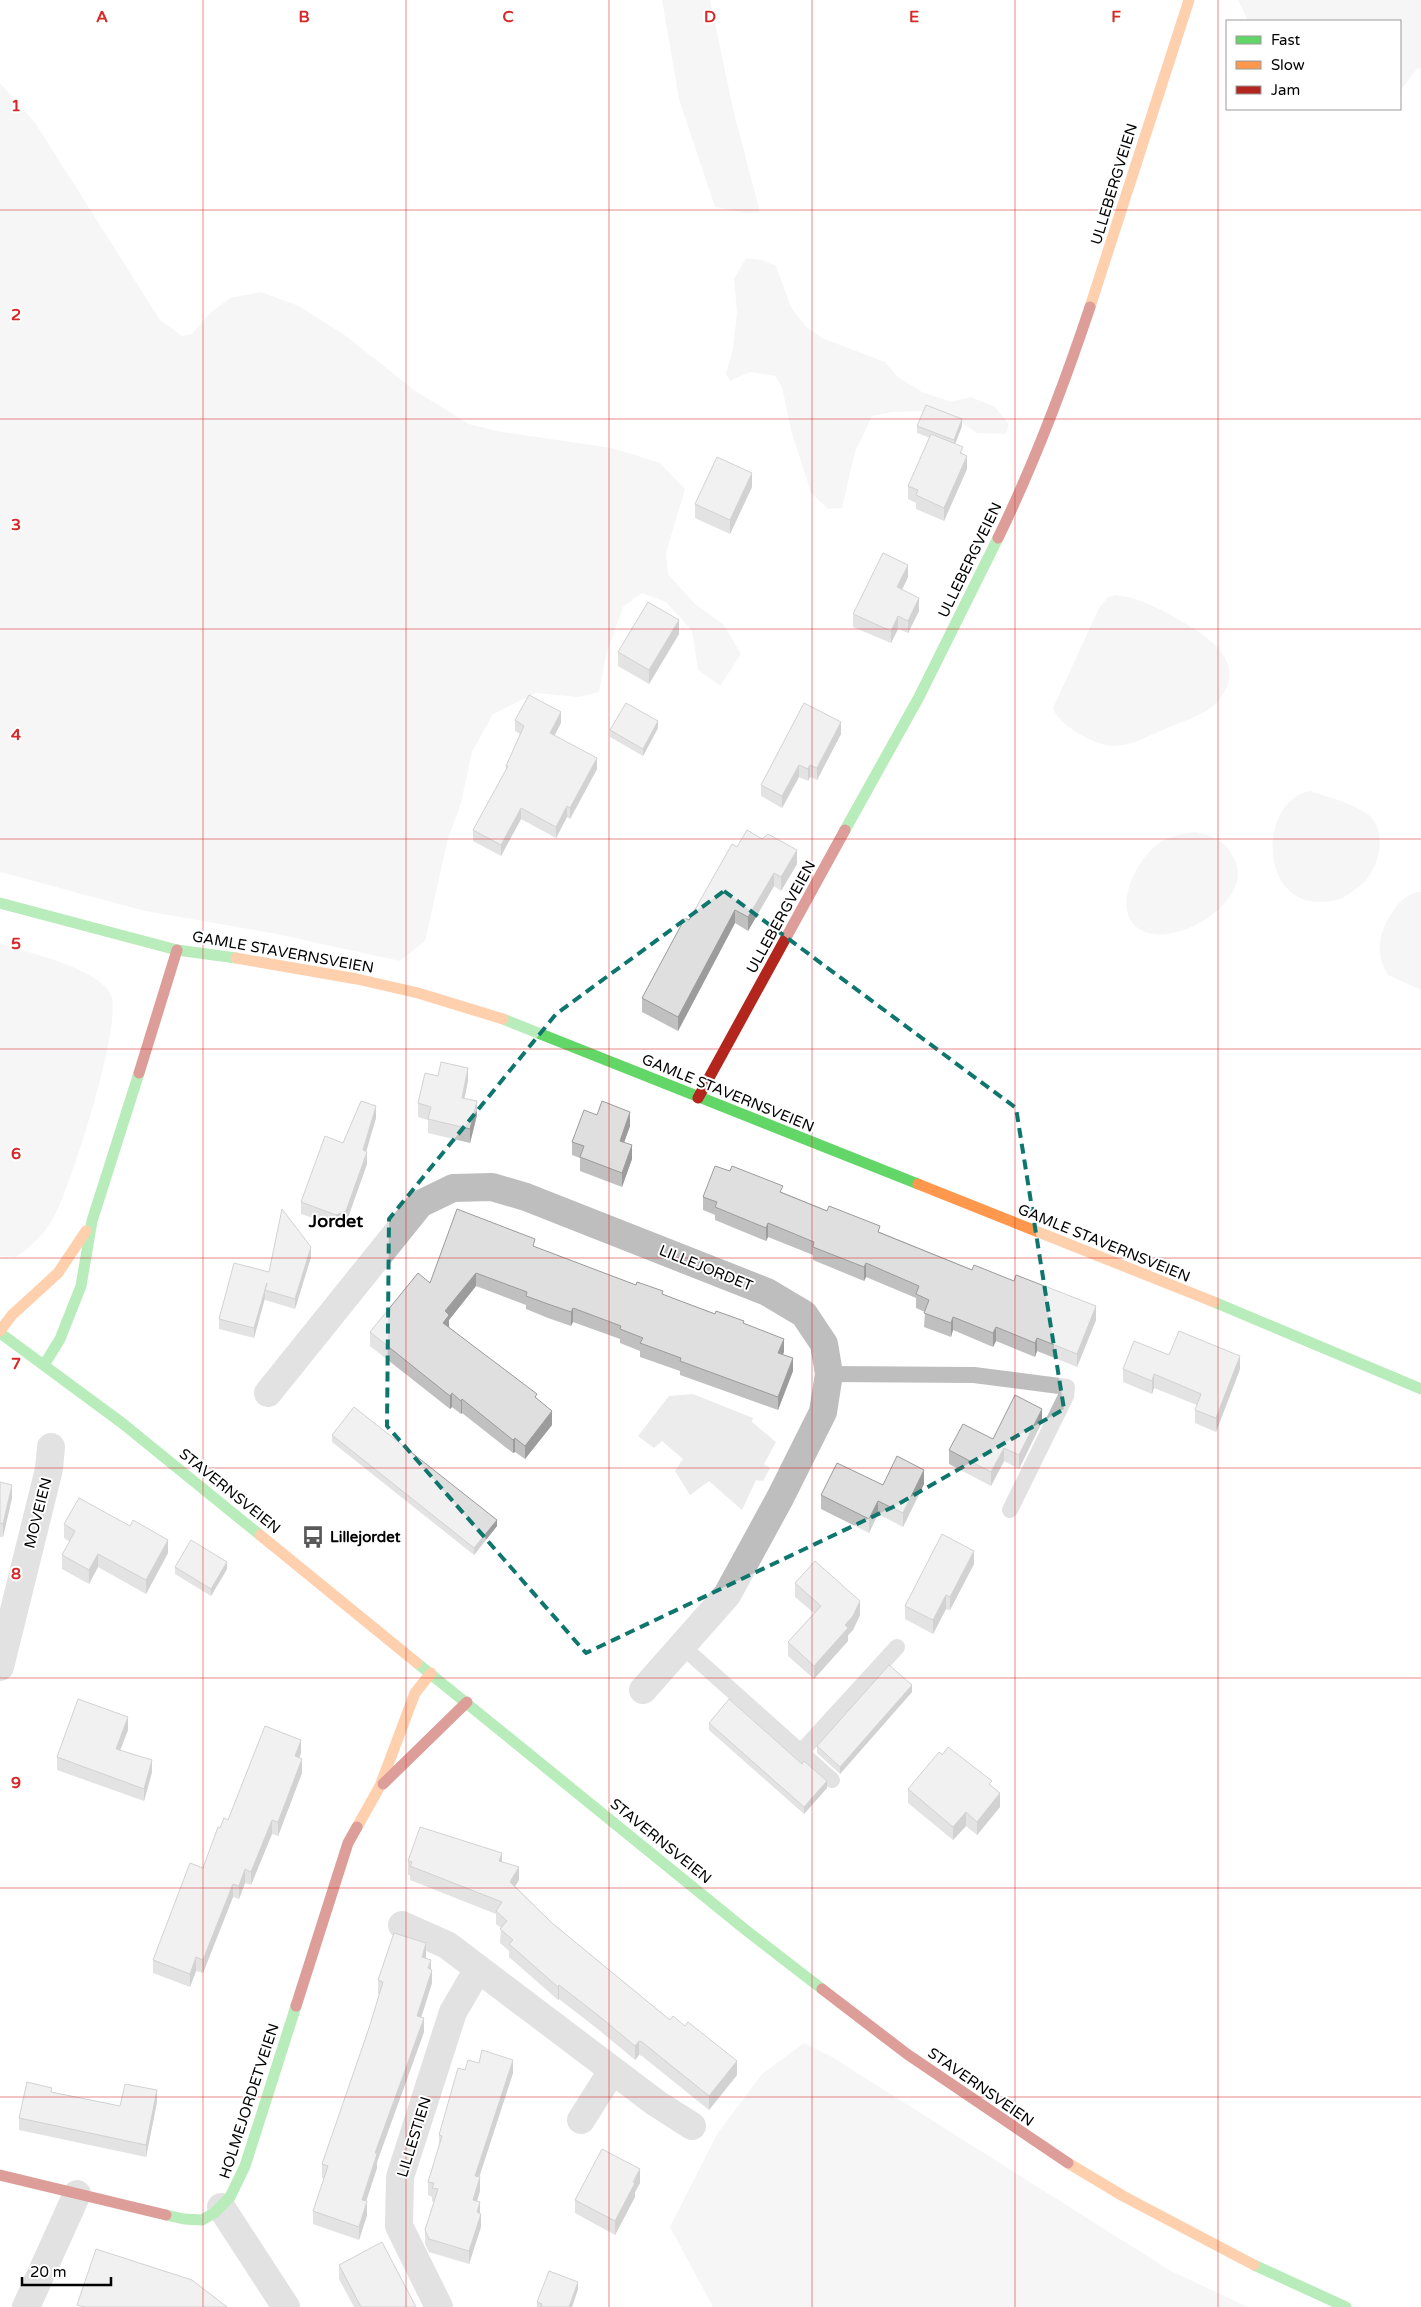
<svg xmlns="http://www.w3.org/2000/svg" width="1421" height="2307" font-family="'Varela Round',sans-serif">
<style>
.green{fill:#ececec}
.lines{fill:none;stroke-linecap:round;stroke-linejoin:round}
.lane{stroke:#bebebe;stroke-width:16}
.street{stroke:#bebebe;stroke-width:28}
.fast{stroke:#63d668;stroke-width:11}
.slow{stroke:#ff974d;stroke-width:11}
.jam{stroke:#b3261e;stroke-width:11}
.wall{fill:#c0c0c0}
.shaded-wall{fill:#9c9c9c}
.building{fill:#dfdfdf;stroke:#9c9c9c}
.marked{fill:none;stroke:#0f766e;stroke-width:4;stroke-dasharray:10 6;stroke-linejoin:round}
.grid{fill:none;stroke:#d62828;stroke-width:1;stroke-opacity:0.55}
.labels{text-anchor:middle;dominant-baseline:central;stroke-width:4;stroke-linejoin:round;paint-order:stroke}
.street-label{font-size:15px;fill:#000;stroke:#fff}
.poi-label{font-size:15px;font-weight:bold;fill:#000;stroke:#fff;text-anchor:start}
.quarter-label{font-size:18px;font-weight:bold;fill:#000;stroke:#fff}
.grid-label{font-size:16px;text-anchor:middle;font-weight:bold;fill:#d62828;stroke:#fff;stroke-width:4;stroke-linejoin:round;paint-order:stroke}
</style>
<rect width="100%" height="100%" fill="#fff"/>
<!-- green -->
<path class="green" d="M662,0H710L734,113L760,212L746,213L715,207L679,99Z
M1238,0H1421V68L1417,69L1400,91V21H1248Z
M0,83L36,124L160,320L182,336L192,334L210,313L230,298L261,292L299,306L346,336L414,390L469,424L502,432L612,448L660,463L685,489L666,553L668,574L694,603L724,625L741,654L720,686L698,670L692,631L666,602L642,593L623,607L606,655L599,692L578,697L536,693L493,714L472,752L461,803L448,839L425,941L400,961L272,933L145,911L0,872Z
M746,258L762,260L776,266L791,307L805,326L822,338L885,362L898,377L922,392L951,402L971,397L995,407L1009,424L1006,434L977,433L962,423L926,411L893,412L872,416L855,452L842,508L828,509L811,493L791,430L782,387L775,376L750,372L730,381L726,374L733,349L737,312L734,279Z
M1116,595C1143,598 1172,615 1196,630C1218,644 1241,667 1223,694C1220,698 1217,703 1214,706C1200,716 1181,722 1165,729C1148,736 1130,747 1111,746C1094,745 1057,724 1053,708L1099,608L1108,597Z
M1310,791C1329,798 1354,803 1370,816C1386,831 1380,860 1369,876C1365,883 1356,889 1349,894C1340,901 1329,902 1317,902C1258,899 1260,800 1310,791Z
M1195,832C1211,835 1226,841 1234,858C1255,899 1184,943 1148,933C1108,921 1132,867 1153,848C1164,837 1179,834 1195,832Z
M1421,892V990L1388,975C1373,952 1380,928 1396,907C1402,899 1410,892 1421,892Z
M0,943C28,953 99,968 111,995C123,1023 72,1182 56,1213C46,1233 33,1245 16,1257L0,1256Z
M693,1394L753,1418L752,1422L776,1442L764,1464L770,1468L763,1481L756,1480L742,1510L709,1481L690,1495L675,1471L683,1459L662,1441L654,1448L638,1436L669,1396Z
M804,2043L832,2057L1171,2271L1248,2307H713L670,2227L717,2134L762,2074Z"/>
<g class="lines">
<!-- lane -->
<path class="lane" d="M829,1374L974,1375L1067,1387L1066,1396L1010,1510
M683,1647L832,1780
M801,1752L897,1647"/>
<!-- street -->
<path class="street" d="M268,1393L420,1204L453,1188L492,1187L526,1197L767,1292L804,1314L824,1344L829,1374L823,1412L780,1498L727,1595L643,1690
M0,1667L49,1469L51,1447
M402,1925L447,1945L656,2103L692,2126
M581,2120L612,2071
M221,2207L286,2307
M26,2307L77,2194
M439,2307L399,2226L400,2177L453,2012L478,1969"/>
<!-- fast -->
<path class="fast" d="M845,830L919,697L998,538
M0,903L177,950L236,958
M503,1019L918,1184
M1214,1302L1421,1389
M0,1333L122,1423L260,1535
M44,1365L60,1339L81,1286L92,1221L139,1073
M417,1663L747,1931L822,1989
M166,2215L184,2219L202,2220L214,2213L230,2197L245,2166L296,2006
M1254,2265L1346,2307"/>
<!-- slow -->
<path class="slow" d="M1090,307L1189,0
M236,958L357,979L418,993L503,1019
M918,1184L1214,1302
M0,1331L12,1315L58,1273L86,1231
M260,1535L417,1663
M357,1827L380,1786L415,1693L431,1673
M1068,2163L1123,2196L1254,2265"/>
<!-- jam -->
<path class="jam" d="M998,538C1034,464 1064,385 1090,307
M139,1073L177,950
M698,1098L845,830
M383,1784L467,1702
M822,1989L907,2054L1068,2163
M296,2006L348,1843L357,1827
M0,2175L166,2215"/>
</g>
<!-- wall -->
<path class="wall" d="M917,426H962L955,444L963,454L967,469L944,521L916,509V503L908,499V486L930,438L917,433Z
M752,487L730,534L695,518V504Z
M908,577L902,590L919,611L908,633L898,629L891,643L853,627V614Z
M679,634L649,684L618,666V652Z
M515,720L561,723L554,736L597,769L570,819L567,817L556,838L521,819L501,856L473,841V830L506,770V766L520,734L515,731Z
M658,728L643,756L610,737V730Z
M841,734L817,780L810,777L808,781L799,777L782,808L761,796V785Z
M737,847L797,864L781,891L774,886L748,931L735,923L678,1031L642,1012V998L689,920Z
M438,1076L468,1081L464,1098L477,1115L470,1143L428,1133V1120L418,1117V1103Z
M597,1115L630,1126L624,1142L632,1159L622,1187L580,1171V1158L572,1155V1142Z
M376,1118L366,1152L367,1164L346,1223L336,1226L301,1214V1202L343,1143Z
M730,1171L1096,1320L1077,1367L1037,1351L1035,1357L996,1341L993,1347L953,1330L951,1337L924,1327L925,1312L916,1308V1298L866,1277L864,1281L813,1260V1255L768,1237L766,1241L715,1220V1215L703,1210V1197Z
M535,1247L636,1285L744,1324L784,1352L783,1354L793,1371L778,1410L680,1375V1371L640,1357V1351L620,1343V1339L573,1322L571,1326L548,1318L526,1309V1305L476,1286L449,1320V1327L537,1398L552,1425L525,1459L515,1452L513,1453L462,1413L461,1414L452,1407L450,1409L370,1346V1332L430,1283Z
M311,1257L295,1309L265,1300V1298L254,1338L219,1329V1319L269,1272Z
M1169,1355L1240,1369L1216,1432L1195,1423V1410L1197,1405L1154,1388L1152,1394L1123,1382V1369Z
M1042,1422L1019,1469L1004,1461L991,1486L949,1464V1450L993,1439Z
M332,1435L497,1526L474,1555L332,1442Z
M0,1482L12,1498L3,1537H0Z
M924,1484L903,1527L878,1514L869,1533L821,1509V1495L883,1485Z
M64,1524L168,1553L146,1594L98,1567L89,1584L62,1569V1555L70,1542L64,1538Z
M974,1564L950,1610L946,1609L933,1634L905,1619V1606Z
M175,1567L227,1569L211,1596L175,1574Z
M795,1583L860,1615L853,1630L848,1635V1641L814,1679L788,1656V1642L814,1613L795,1597Z
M912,1692L840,1774L817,1753V1746Z
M709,1723L802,1764L827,1788L804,1814L709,1730Z
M128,1730L120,1750L152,1772L144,1801L57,1770V1757Z
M301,1753L299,1758L302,1773L278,1836L272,1834L251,1885L245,1883L239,1899L233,1897L203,1973L196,1971L190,1987L153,1973V1960L228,1820Z
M942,1755L992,1787L1000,1807L977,1835L966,1826L953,1840L908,1803V1789Z
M408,1861H502L519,1880L515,1886L552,1923L670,2020L737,2075L709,2110L642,2056L639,2055L635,2060L599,2030L559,1999L558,2000L509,1957V1951L500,1943L501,1928L496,1924V1914L410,1880V1875H408Z
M426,1957V1958L431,1969L432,1983L421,2018L424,2032L377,2162V2168L366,2201L367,2215L359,2240L313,2224V2211L324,2179L322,2178V2164L369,2028L380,1994H378V1980Z
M465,2070L513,2073L479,2177L480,2191L477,2201L480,2213L481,2227L469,2264L429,2252L425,2244V2230L434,2202L432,2201V2197L428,2195V2182L439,2145V2135Z
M52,2092L120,2106L157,2102L146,2157L19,2130V2118Z
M640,2183L635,2192V2197L615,2235L575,2213V2200Z
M339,2265L416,2307H354L339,2279Z
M578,2289L572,2307H537V2302Z"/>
<!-- shaded-wall -->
<path class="shaded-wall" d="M962,419V426L954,447V440Z
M967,456V469L944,521V508Z
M752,473V487L730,534V520Z
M908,565V577L897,600V587Z
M919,598V611L908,633V621Z
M898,616V629L891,643V631Z
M679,620V634L649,684V670Z
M561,712V723L550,744V733Z
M658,721V728L643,756V749Z
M841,722V734L817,780V768Z
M597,758V769L570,819V808Z
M799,765V777L782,808V796Z
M810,765V777L808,781V769Z
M567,806V817L556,838V827Z
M521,808V819L501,856V845Z
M797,850V864L781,891V877Z
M774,873V886L748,931V917Z
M735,910V923L678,1031V1017Z
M468,1068V1081L462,1111V1098Z
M477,1101V1115L470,1143V1129Z
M376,1106V1118L363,1162V1150Z
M630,1112V1126L620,1154V1141Z
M632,1145V1159L622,1187V1173Z
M367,1152V1164L346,1223L336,1226V1215Z
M768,1223V1237L766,1241V1228Z
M311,1247V1257L295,1309V1299Z
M866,1263V1277L864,1281V1267Z
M476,1273V1286L449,1320V1328L443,1323L445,1311Z
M265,1290V1298L254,1338V1328Z
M1096,1306V1320L1077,1367V1354Z
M573,1308V1322L571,1326V1312Z
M953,1317V1330L951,1337V1323Z
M996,1327V1341L993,1347V1333Z
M1037,1338V1351L1035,1357V1343Z
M784,1339V1352L778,1366V1353Z
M1240,1356V1369L1216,1432V1418Z
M793,1358V1371L778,1410V1397Z
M1154,1374V1388L1152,1394V1381Z
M452,1393V1407L450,1409V1396Z
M462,1399V1413L461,1414V1401Z
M1042,1409V1422L1019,1469V1455Z
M552,1411V1425L525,1459V1446Z
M515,1438V1452L513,1453V1440Z
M1004,1448V1461L991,1486V1472Z
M924,1470V1484L903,1527V1513Z
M12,1485V1498L3,1537V1524Z
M878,1501V1514L869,1533V1519Z
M497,1520V1526L474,1555V1548Z
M168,1540V1553L146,1594V1580Z
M974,1551V1564L950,1610V1597Z
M98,1554V1567L89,1584V1570Z
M227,1562V1569L211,1596V1589Z
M946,1595V1609L933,1634V1620Z
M860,1601V1615L853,1630L848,1635V1641L814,1679V1666L845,1625Z
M912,1685V1692L840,1774V1767Z
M128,1717V1730L116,1761V1749Z
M301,1740V1753L295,1770V1756Z
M302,1759V1773L278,1836V1822Z
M152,1760V1772L144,1801V1789Z
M827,1781V1788L804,1814V1807Z
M1000,1793V1807L977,1835V1822Z
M966,1812V1826L953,1840V1827Z
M272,1820V1834L251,1885V1872Z
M502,1853V1867L499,1861Z
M519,1867V1880L510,1895V1882Z
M245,1869V1883L239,1899V1886Z
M233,1884V1897L203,1973V1960Z
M426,1943V1957L422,1970V1957Z
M196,1957V1971L190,1987V1974Z
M431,1960V1973L432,1970V1983L417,2030V2016Z
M559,1985V1999L558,2000V1987Z
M424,2018V2032L377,2162V2168L362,2214V2200L375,2153Z
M639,2041V2055L635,2060V2046Z
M513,2060V2073L475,2190V2176Z
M737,2061V2075L709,2110V2096Z
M157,2090V2102L146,2157V2145Z
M640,2169V2183L635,2192V2197L615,2235V2221Z
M480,2177V2191L473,2214V2200Z
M367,2201V2215L359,2240V2227Z
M480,2202V2216L477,2212Z
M481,2214V2227L469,2264V2251Z
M578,2282V2289L572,2307H569Z"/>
<!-- building -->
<path class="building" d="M926,405L962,419L954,440L917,426Z
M931,434L963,447L960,453L967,456L944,508L916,495L918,490L908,486Z
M717,457L752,473L730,520L695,504Z
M883,553L908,565L897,587L919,598L908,621L898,616L891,631L853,614Z
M648,602L679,620L649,670L618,652Z
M529,695L561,712L550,733L597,758L570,808L567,806L556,827L521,808L501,845L473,830L508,766H506L524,726L515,720Z
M626,703L658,721L643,749L610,730Z
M804,703L841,722L817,768L810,765L808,769L799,765L782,796L761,785Z
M747,830L762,839L768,834L797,850L781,877L774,873L748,917L735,910L678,1017L642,998L685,918L689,920L732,844L737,847Z
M441,1062L468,1068L462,1098L477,1101L470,1129L428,1119L431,1107L418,1103L425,1073L438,1076Z
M361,1101L376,1106L363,1150L367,1152L346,1211L336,1215L301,1202L325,1136L343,1143Z
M602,1101L630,1112L620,1141L632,1145L622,1173L580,1157L584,1146L572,1142L584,1110L597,1115Z
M715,1166L730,1171L732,1166L783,1186L780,1192L827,1211L829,1206L880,1226L878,1232L972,1270L974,1265L1014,1281L1016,1275L1096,1306L1077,1354L1037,1338L1035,1343L996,1327L993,1333L953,1317L951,1323L924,1313L929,1300L916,1294L919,1286L866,1263L864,1267L813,1247L814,1242L768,1223L766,1228L715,1207L717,1202L703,1197Z
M282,1209L311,1247L295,1299L265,1290L267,1283L254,1328L219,1319L234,1263L269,1272Z
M457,1209L535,1239L533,1246L636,1285L637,1282L663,1291L662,1294L715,1314L716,1311L744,1321L743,1323L784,1339L778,1353L793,1358L778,1397L680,1361L681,1358L640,1343L643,1338L620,1329L621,1326L573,1308L571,1312L548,1304L526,1296L527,1292L476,1273L445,1311L449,1315L443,1323L537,1394L535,1397L552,1411L525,1446L515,1438L513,1440L462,1399L461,1401L452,1393L450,1396L370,1332L418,1273L430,1283Z
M1179,1331L1240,1356L1216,1418L1195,1410L1201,1394L1154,1374L1152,1381L1123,1369L1134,1341L1169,1355Z
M1015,1395L1042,1409L1019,1455L1004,1448L991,1472L949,1450L963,1424L993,1439Z
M354,1407L497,1520L474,1548L332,1435Z
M897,1456L924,1470L903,1513L878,1501L869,1519L821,1495L837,1463L883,1485Z
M0,1482L12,1485L3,1524L0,1523Z
M79,1498L130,1526L133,1520L168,1540L146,1580L98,1554L89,1570L62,1555L75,1531L64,1524Z
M942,1534L974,1551L950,1597L946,1595L933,1620L905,1606Z
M191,1540L227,1562L211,1589L175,1567Z
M815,1561L860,1601L853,1616L845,1625L848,1628L814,1666L788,1642L821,1606L795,1583Z
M889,1665L912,1685L840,1767L817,1746Z
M78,1699L128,1717L116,1749L152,1760L144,1789L57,1757Z
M729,1699L802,1764L804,1761L827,1781L804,1807L709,1723Z
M265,1726L301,1740L295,1756L302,1759L278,1822L272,1820L251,1872L245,1869L239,1886L233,1884L203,1960L196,1957L190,1974L153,1960L190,1863L203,1868L218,1827L220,1828L224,1818L228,1820Z
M948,1747L992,1781L989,1784L1000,1793L977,1822L966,1812L953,1827L908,1789L939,1752L942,1755Z
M420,1827L502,1853L499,1861L519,1867L510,1882L552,1923L670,2020L673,2016L685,2026L688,2022L737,2061L709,2096L642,2042L639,2041L635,2046L599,2016L559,1985L558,1987L509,1944L513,1940L500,1929L507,1921L496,1911L502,1902L410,1866L412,1862L408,1861Z
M394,1933L426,1943L422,1957L431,1960L428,1968L432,1970L417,2016L424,2018L375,2153L377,2154L362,2200L367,2201L359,2227L313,2211L328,2166L322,2164L369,2028L383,1982L378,1980Z
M482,2050L513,2060L475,2176L480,2177L473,2200L480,2202L477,2212L481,2214L469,2251L429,2239L425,2230L438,2189L432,2188L434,2183L428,2182L442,2136L439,2135L458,2068L465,2070L468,2060L479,2063Z
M27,2082L52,2088L51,2092L120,2106L125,2084L157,2090L146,2145L19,2118Z
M602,2149L640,2169L633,2182L635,2183L615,2221L575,2200Z
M382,2242L416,2307H361L339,2265Z
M96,2249L192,2280L227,2307H85L77,2305Z
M549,2271L578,2282L569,2307H541L542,2304L537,2302Z"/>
<!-- marked area -->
<path d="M0 0H1421V2307H0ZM724,891L1016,1108L1064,1409L893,1507L586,1653L387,1426L389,1219L556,1014Z" fill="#fff" fill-opacity=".55" fill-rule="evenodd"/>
<path class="marked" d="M724,891L1016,1108L1064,1409L893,1507L586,1653L387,1426L389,1219L556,1014Z"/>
<!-- grid -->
<path class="grid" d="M203,0V2307M406,0V2307M609,0V2307M812,0V2307M1015,0V2307M1218,0V2307M0,210H1421M0,419H1421M0,629H1421M0,839H1421M0,1049H1421M0,1258H1421M0,1468H1421M0,1678H1421M0,1888H1421M0,2097H1421"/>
<!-- icons -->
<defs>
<symbol id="bus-bare" viewBox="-9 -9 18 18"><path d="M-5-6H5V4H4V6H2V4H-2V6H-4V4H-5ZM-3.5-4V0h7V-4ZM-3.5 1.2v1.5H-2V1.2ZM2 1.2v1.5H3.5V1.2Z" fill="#595959" stroke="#fff" stroke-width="2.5" paint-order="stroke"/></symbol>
</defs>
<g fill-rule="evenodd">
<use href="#bus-bare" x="297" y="1521" width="32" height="32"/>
</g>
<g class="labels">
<!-- street labels -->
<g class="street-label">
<text transform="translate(1114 184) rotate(-73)">ULLEBERGVEIEN</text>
<text transform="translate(970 560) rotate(-64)">ULLEBERGVEIEN</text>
<text transform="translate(781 917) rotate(-61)">ULLEBERGVEIEN</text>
<text transform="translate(283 952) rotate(10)">GAMLE STAVERNSVEIEN</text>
<text transform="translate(728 1093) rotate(22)">GAMLE STAVERNSVEIEN</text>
<text transform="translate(1104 1243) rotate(22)">GAMLE STAVERNSVEIEN</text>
<text transform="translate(706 1268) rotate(22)">LILLEJORDET</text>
<text transform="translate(230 1491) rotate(39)">STAVERNSVEIEN</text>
<text transform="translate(38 1513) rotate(-76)">MOVEIEN</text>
<text transform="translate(661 1841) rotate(39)">STAVERNSVEIEN</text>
<text transform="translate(981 2087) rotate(35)">STAVERNSVEIEN</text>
<text transform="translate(249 2101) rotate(-72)">HOLMEJORDETVEIEN</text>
<text transform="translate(414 2137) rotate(-73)">LILLESTIEN</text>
</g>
<!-- poi labels -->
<g class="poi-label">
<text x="330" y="1537">Lillejordet</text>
</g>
<!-- quarter labels -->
<g class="quarter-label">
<text x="336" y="1221">Jordet</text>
</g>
</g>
<g class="grid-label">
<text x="102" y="22">A</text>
<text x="304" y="22">B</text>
<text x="508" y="22">C</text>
<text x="710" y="22">D</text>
<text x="914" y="22">E</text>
<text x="1116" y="22">F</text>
<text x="16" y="111">1</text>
<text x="16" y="320">2</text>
<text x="16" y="530">3</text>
<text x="16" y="740">4</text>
<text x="16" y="949">5</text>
<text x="16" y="1159">6</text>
<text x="16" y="1369">7</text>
<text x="16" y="1579">8</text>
<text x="16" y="1788">9</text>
</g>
<!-- legend -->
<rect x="1226" y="20" width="175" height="90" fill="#ffffff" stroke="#999999"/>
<rect x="1236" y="36" width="25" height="8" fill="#63d668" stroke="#999999"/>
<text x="1271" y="45" font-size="15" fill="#000000">Fast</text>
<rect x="1236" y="61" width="25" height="8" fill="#ff974d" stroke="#999999"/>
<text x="1271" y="70" font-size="15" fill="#000000">Slow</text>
<rect x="1236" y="86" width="25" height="8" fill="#b3261e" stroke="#999999"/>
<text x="1271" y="95" font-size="15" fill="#000000">Jam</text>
<!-- scale -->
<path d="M22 2277v8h89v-8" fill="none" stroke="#000000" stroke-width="2.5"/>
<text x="30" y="2277" font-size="15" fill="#000000" stroke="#ffffff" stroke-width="4" paint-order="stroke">20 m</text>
</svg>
